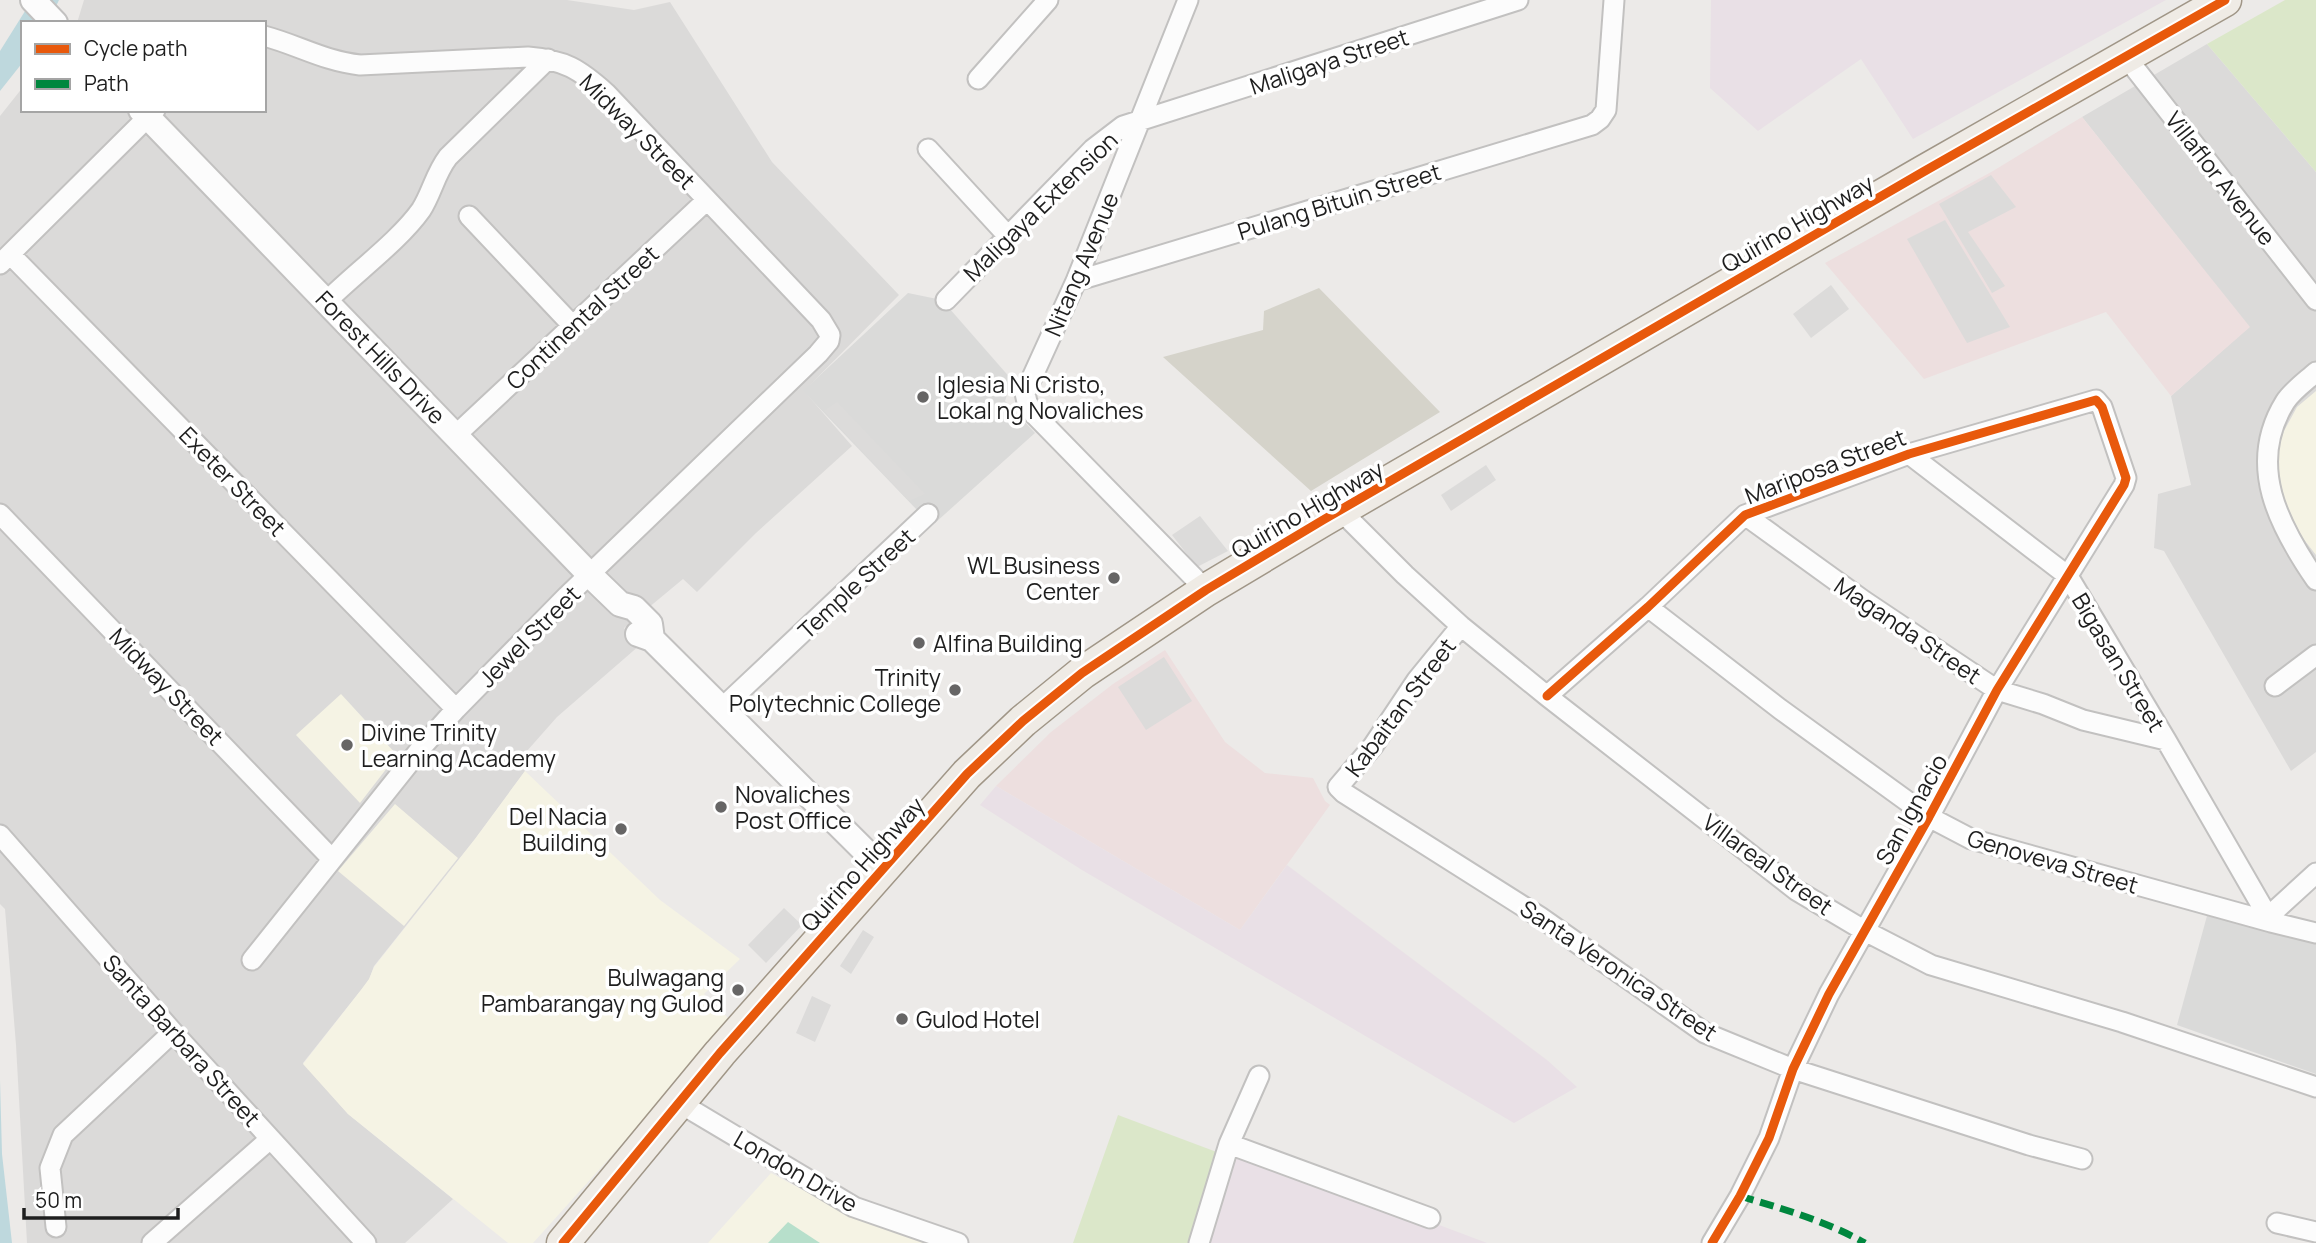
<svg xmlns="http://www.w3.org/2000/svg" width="2316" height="1243" font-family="Manrope,sans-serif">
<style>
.residential{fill:#dbdad9}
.commercial{fill:#eddfdf}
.industrial{fill:#e9e0e6}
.education{fill:#f5f3e4}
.religious{fill:#dadad9}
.construction{fill:#d5d3ca}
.grass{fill:#dbe7c9}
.pitch{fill:#b7dfcb}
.parking{fill:#dcdbda}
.water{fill:#bed8dd}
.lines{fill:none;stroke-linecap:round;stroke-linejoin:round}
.minor-casing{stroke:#c2c1c0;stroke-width:23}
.tertiary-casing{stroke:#c2c1c0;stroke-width:28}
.primary-casing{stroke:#a09687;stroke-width:35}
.minor{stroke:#fcfcfc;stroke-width:19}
.tertiary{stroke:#fcfcfc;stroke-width:24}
.primary{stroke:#efebe5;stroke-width:32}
.quiet{stroke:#00873e;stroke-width:7;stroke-dasharray:14 7;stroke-linecap:butt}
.cycleway-casing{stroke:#fff;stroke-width:13}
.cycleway{stroke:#e8590c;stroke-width:9}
.poi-dot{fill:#666565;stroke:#fff;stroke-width:2.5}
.labels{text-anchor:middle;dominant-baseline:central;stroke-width:7;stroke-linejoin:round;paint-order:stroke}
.street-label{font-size:23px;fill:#1e1e1e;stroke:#fff}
.poi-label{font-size:23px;fill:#1e1e1e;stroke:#fff;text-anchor:start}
</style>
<rect width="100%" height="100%" fill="#eceae8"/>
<!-- residential -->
<path class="residential" d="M84,0H567L634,10L670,2L772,162L899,295L804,391L852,446L756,533L697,592L683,579L624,628L640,645L557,717L519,760L525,771L475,839L374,966L369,980L361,990L303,1063L348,1114L453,1199L405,1243H27L16,1045L5,909L0,904V116L23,87V110H264V23H77Z
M2207,44L2316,172V752L2291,771L2164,551L2154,548L2158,494L2191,485L2171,396L2249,327L2082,117Z"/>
<!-- commercial -->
<path class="commercial" d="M2082,117L2250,327L2171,396L2106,312L1924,379L1825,263L1993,171Z
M1165,650L1225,742L1265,773L1313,778L1325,801L1330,805L1240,930L996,786L1051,732L1113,684Z"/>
<!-- industrial -->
<path class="industrial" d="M1711,0H2166L1913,139L1861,59L1758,131L1710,88Z
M996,786L1240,930L1287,865L1547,1060L1577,1087L1514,1123L1082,870L980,805Z
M1235,1148L1487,1243H1208Z"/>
<!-- education -->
<path class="education" d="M2316,391V555L2302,537L2285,502L2275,458L2284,431L2297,407Z
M341,694L397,755L360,803L296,735Z
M525,771L660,900L740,959L704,994L732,1022L533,1243H508L348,1114L303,1064L361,990L369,979L374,967L475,839Z
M395,804L458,858L404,926L338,871Z
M771,1173L850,1215L928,1243H708Z"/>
<!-- religious -->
<path class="religious" d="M908,293L942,300L1012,380L1005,401L1035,433L935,523L928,514L917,510L803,391Z
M2210,905L2316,931V1074L2177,1025Z"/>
<!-- construction -->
<path class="construction" d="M1319,288L1440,412L1311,491L1163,357L1263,330L1264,311Z"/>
<!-- grass -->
<path class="grass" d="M2285,0H2316V172L2207,44Z
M1118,1115L1222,1154L1198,1243H1073Z"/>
<!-- pitch -->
<path class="pitch" d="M788,1222L820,1243H768Z"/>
<!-- parking -->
<path class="parking" d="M1991,175L2016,207L1968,232L2005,286L1992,293L1939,204Z
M1945,220L2010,327L1967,343L1907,239Z
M1831,285L1849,309L1811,338L1793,314Z
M837,402L925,494L909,501L824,411Z
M1486,465L1496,480L1451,511L1441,495Z
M1200,516L1228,551L1197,567L1172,535Z
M1164,657L1192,701L1146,730L1118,687Z
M784,908L802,925L766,963L748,945Z
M863,930L874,937L851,974L840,966Z
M812,996L831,1005L815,1042L796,1033Z"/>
<!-- water -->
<path class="water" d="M32,0H59L48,23H23V62L0,91V51Z
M0,1080L2,1154L12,1243H0Z"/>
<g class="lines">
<defs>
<path id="minor" d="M1188,0L1076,281L1025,393L1027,402L1033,413L1206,590
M2126,57L2316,300
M978,79L1048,0
M928,149L1007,235
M469,216L573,326
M10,254L456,709
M0,264L155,110
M1076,281L1592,125L1600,119L1606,110L1614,0
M946,300L1093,149L1123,126L1518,0
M327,301C355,273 399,241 421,210C432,193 435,174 448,157L548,59
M2316,372C2306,381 2292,391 2285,402C2246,465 2279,526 2316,580
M457,434L707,200
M1909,454L2068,576L2166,740L2271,922
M1341,511L1405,575L1461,626L1547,696L1796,890L1865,931L1931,965L2122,1022L2316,1087
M0,514L332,859
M1745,515L1864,601L1997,690L2043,704L2083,720L2166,740
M1648,607L1780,709L1929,817L1971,839L2271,922L2316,933
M1461,626L1417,680L1373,746L1338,787L1344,793L1540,917L1705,1033L1793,1069L2029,1145L2082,1159
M2275,686L2316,655
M1547,696L1648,607L1745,515L1909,454L2096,400L2102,407L2126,478L2124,485L1997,690L1929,817L1829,994L1793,1069L1769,1138L1740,1196L1712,1243
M722,708L928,514
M0,835L173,1032L366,1243
M2269,916L2316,873
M252,960L422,747L456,709L567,596L818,354L829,341L830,335L821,320L606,93C579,69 565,60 528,57L360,65C324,61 298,45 264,36
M678,1102L854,1207L958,1243
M1229,1144L1430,1218
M2277,1223L2316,1232
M56,1227L50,1168L63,1135L173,1032
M152,1243L270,1139
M1199,1243L1229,1144L1259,1076"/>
<path id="tertiary" d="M33,0L55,23
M141,110L590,575L620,604L634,608L650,624L652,639
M638,634L652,639L883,869"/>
<path id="primary" d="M563,1243L720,1053L967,774L1023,721L1082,673L1206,590L1323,520L1923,172L2225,0"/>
</defs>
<!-- minor casing -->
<use href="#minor" class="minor-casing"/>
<!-- tertiary casing -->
<use href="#tertiary" class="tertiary-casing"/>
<!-- primary casing -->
<use href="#primary" class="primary-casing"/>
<!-- minor -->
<use href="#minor" class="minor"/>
<!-- tertiary -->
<use href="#tertiary" class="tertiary"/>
<!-- primary -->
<use href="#primary" class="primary"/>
<!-- quiet -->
<path class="quiet" d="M1740,1196C1783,1209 1826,1221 1865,1243"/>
<defs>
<path id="cycleway" d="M1547,696L1648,607L1745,515L1909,454L2096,400L2102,407L2126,478L2124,485L1997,690L1929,817L1829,994L1793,1069L1769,1138L1740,1196L1712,1243
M563,1243L720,1053L967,774L1023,721L1082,673L1206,590L1323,520L1923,172L2225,0"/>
</defs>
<!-- cycleway casing -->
<use href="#cycleway" class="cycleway-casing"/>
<!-- cycleway -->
<use href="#cycleway" class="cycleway"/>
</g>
<!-- markers -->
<g class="poi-dot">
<circle cx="923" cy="397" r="7"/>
<circle cx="1114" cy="578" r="7"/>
<circle cx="919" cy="643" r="7"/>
<circle cx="955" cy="690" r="7"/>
<circle cx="347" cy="745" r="7"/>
<circle cx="721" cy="807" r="7"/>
<circle cx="621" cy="829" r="7"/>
<circle cx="738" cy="990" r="7"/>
<circle cx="902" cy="1019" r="7"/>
</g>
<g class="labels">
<!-- street labels -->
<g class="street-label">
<text transform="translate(1329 61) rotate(-18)">Maligaya Street</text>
<text transform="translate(638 131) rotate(45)">Midway Street</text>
<text transform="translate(2221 178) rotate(52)">Villaflor Avenue</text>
<text transform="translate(1339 201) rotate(-17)">Pulang Bituin Street</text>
<text transform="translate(1040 206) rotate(-44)">Maligaya Extension</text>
<text transform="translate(1797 223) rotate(-30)">Quirino Highway</text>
<text transform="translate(1081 264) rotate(-67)">Nitang Avenue</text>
<text transform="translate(582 317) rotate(-43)">Continental Street</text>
<text transform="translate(381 357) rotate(46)">Forest Hills Drive</text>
<text transform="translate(1825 466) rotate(-21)">Mariposa Street</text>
<text transform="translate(233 481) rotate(46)">Exeter Street</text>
<text transform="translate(1307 509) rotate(-30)">Quirino Highway</text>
<text transform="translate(856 583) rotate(-43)">Temple Street</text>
<text transform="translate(1908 630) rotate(34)">Maganda Street</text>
<text transform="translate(529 636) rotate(-45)">Jewel Street</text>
<text transform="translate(2119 662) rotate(59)">Bigasan Street</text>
<text transform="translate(167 686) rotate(46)">Midway Street</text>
<text transform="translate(1400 707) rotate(-53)">Kabaitan Street</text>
<text transform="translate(1911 809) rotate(-61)">San Ignacio</text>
<text transform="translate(2053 861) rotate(16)">Genoveva Street</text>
<text transform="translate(862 864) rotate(-48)">Quirino Highway</text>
<text transform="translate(1768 864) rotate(36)">Villareal Street</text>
<text transform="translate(1619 970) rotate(34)">Santa Veronica Street</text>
<text transform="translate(182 1040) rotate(48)">Santa Barbara Street</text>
<text transform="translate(796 1171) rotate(30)">London Drive</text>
</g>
<!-- poi labels -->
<g class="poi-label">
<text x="937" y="384">Iglesia Ni Cristo,<tspan x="937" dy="26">Lokal ng Novaliches</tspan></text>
<text x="1100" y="565" text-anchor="end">WL Business<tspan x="1100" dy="26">Center</tspan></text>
<text x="933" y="643">Alfina Building</text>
<text x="941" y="677" text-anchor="end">Trinity<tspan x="941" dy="26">Polytechnic College</tspan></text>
<text x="361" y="732">Divine Trinity<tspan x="361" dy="26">Learning Academy</tspan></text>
<text x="735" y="794">Novaliches<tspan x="735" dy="26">Post Office</tspan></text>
<text x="607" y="816" text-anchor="end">Del Nacia<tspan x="607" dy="26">Building</tspan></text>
<text x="724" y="977" text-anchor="end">Bulwagang<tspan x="724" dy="26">Pambarangay ng Gulod</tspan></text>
<text x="916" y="1019">Gulod Hotel</text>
</g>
</g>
<!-- legend -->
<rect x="21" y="21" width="245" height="91" fill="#ffffff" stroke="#a5a5a5" stroke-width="2"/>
<rect x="35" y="44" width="35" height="10" fill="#e8590c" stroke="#a5a5a5" stroke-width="2"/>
<text x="84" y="56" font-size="21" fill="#1e1e1e">Cycle path</text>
<rect x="35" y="79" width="35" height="10" fill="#00873e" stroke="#a5a5a5" stroke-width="2"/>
<text x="84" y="91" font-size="21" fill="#1e1e1e">Path</text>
<!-- scale -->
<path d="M24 1208v10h154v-10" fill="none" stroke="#1e1e1e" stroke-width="3.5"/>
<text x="35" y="1208" font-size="21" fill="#1e1e1e" stroke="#ffffff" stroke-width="5" paint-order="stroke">50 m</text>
</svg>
